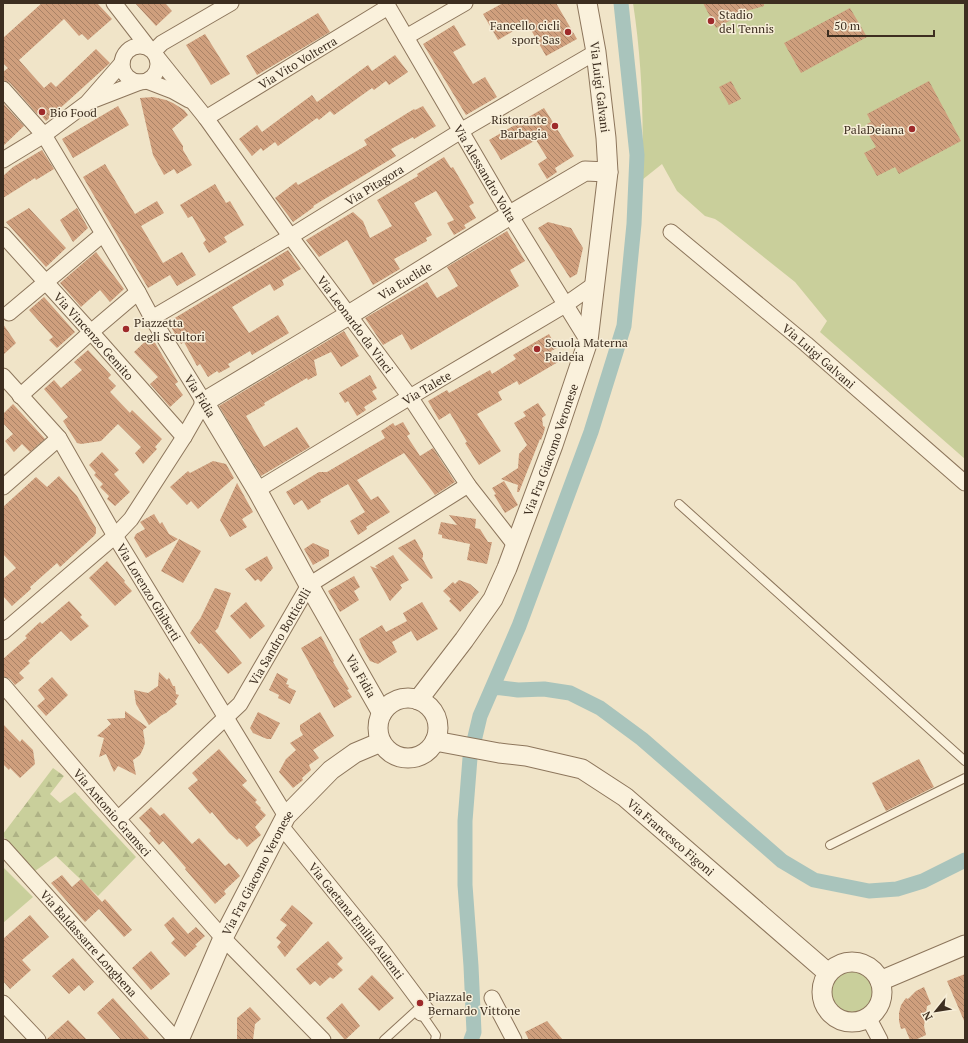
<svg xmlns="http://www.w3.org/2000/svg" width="968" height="1043" font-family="'PT Serif',serif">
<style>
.green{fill:#c9cf9b}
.forest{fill:url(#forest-firs)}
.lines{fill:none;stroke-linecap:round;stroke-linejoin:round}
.canal{stroke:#a9c4bc;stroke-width:15}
.building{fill:url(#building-back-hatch)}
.service-casing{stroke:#8d765c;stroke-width:10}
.minor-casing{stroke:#8d765c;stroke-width:17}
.tertiary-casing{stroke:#8d765c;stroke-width:21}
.service{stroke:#faf1dc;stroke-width:8}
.minor{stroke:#faf1dc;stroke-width:15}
.tertiary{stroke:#faf1dc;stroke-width:19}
.poi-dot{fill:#9e2a2b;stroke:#f7eed8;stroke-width:1.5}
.labels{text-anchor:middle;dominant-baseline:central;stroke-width:3;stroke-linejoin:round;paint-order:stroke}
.poi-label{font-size:12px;fill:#3d2e20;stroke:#f7eed8;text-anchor:start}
.street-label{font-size:12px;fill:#3d2e20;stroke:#f7eed8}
</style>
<defs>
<pattern id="forest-firs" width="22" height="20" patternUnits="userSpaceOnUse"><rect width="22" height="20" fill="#c9cf9b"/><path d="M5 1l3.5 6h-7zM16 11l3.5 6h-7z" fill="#aeb285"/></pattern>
<pattern id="building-back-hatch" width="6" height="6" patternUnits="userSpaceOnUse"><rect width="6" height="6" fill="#cf9f7d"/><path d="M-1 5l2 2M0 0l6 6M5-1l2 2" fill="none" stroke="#a98266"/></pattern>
</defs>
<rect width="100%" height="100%" fill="#f0e4c8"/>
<!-- green -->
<path class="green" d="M633,3H965V459L820,332L827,321L795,282L721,223L715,219L705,216L677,191L662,164L642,180C644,121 642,61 633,3Z
M3,867L33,897L3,923Z
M830 992a22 22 0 1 1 44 0a22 22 0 1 1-44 0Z"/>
<!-- forest -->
<path class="forest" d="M53,768L64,776L50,794L60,803L75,792L136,857L98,896L56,856L35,871L3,836V834Z"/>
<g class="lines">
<!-- canal -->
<path class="canal" d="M494,687L518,690L544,689L570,693L600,708L642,739L782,861L814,880L869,891L897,889L923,881L965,860
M471,1040L474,1032L471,966L465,885V821L470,758L480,716L519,626L591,432L624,326L634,224L637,155L621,3"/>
</g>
<!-- building -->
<path class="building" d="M42,3H97L112,19L88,40L82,34L79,36L64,19L19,60L44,88L51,82L56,87L96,49L110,63L46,121L39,113L37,114L10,83L3,80V72L8,68L3,63V38Z
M135,3H165L172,11L156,26Z
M503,3H556L577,39L546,56L527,23L498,40L483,14Z
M703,3H764V6L729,16L731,20L716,28Z
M850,8L867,37L801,73L784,43Z
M318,13L330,32L257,75L246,56Z
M454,25L466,45L453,52L473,84L485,77L497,97L466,115L423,44Z
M205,34L230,74L211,85L186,45Z
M395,55L408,72L389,85L386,81L374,90L372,88L334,115L330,111L319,120L317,118L278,146L275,142L263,151L261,148L252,156L239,139L257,125L262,132L312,95L317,102L368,65L372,71Z
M731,81L741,99L729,105L719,87Z
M929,81L961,141L899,174L895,167L877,176L864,153L876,147L869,135L872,133L867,124L871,122L867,114Z
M153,97L166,100L173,103L184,110L188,115L172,129L183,146V150L192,165L177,174L174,169L164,175L153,155L140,98Z
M3,103L24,126L3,146Z
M118,106L129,125L73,158L62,139Z
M423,106L436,126L414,139L413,137L391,149L396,156L313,206L314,207L293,222L275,198L296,182L298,185L367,145L364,140L414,109L415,110Z
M544,108L574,156L555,168L557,172L547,179L538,164L547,158L536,140L501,160L489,140Z
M42,150L54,169L36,180L35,178L3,198V176L13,167Z
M444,157L451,168L453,167L474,203L469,206L476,218L464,225L466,228L454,235L447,223L454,220L436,191L414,203L432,235L426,238L427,241L394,259L400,269L373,285L347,240L319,257L306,240L353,212L363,221L370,238L392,226L377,200L418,176L417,174Z
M105,164L135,214L157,201L164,213L141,226L163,263L182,252L196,275L177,286L170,275L148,288L83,177Z
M215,184L226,203L230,201L244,225L224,237L227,242L209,253L203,243L206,240L192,216L188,218L180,205Z
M29,208L66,248L46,267L6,222Z
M77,208L88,228L73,242L60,220Z
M548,222L571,228L583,248L577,274L570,278L538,228Z
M507,231L525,261L510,270L519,286L411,350L402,334L383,345L365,318L427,282L437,298L458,286L447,267Z
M288,250L301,269L282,280L284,285L274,291L270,284L232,307L249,333L278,315L289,333L252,355L250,351L228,364L230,367L219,373L217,371L208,377L200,364L197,366L184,342L181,344L168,322Z
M96,252L124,289L110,302L100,290L81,307L60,283Z
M44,297L75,332L57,348L49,340L53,337L29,310Z
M3,324L16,343L3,355Z
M344,331L359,356L341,367L331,352L314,360L317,375L308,380L307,378L264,403L265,405L246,416L264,447L297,427L310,447L261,476L219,406Z
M549,334L557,348L551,351L558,362L519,385L517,381L498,392L502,400L477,414L501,451L479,465L465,443L467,442L450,413L439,420L428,401L447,390L449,393L490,370L492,374L516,359L513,355Z
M151,336L178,382L175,384L183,395L170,407L150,384L158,377L134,352Z
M88,350L111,375L108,378L116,386L110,392L130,413L132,410L162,439L155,447L157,449L143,464L135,453L141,447L118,424L101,441L81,444L77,443L63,421L68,417L44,389L54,380L61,388L82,370L74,362Z
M370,375L377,388L372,391L377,399L364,407L366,410L357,416L348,401L345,403L339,393Z
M538,403L546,415L542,418L543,426L545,427L544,432L541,440L540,439L519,492H517L518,485L501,479L518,468L519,454L527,445L514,423L526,416L523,412Z
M13,404L45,439L30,452L22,444L14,452L5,441L13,434L3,423V414Z
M403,422L410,434L407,436L420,456L433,448L455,482L435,495L404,453L357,480L371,500L378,496L390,512L366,527L367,529L358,535L350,521L365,512L348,484L320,500L321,502L308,510L302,500L294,505L286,492L319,472H327L385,438L381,431L393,423L395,426Z
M102,452L119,470L114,474L130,492L115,506L107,499L109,496L100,487L103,484L94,475L96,473L89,465Z
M213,461L226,464L234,478L198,509L191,501L187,505L170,487L188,471L190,473Z
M59,476L77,496L96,528V533L94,536L60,567L57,563L30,587L31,589L12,606L3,596V579L16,568L3,554V507L36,477L47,487Z
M504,481L518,505L505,513L494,495L496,494L492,488Z
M237,483L253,512L242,519L247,527L230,537L220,520Z
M154,514L160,524L162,522L169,534L178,539L146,558L134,538L136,534L145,529L140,522Z
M449,515L476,519L475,528L480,529L488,542H492L487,564L467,560L470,544L442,538V535L438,534L441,522L457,525Z
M179,539L201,551L183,583L161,571Z
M415,539L423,553V557L422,558L433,578L431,579L398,548Z
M313,543L329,550V556L313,565L304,549Z
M393,555L409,580L400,585L402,588L390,601L370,566L378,569L375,566Z
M267,556L273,568L261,582L258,579L255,581L245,569Z
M107,561L125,581L124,582L132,591L115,606L89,578Z
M354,576L360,587L354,591L359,600L340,612L328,591Z
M459,580L470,584L479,592L460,612L449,601L451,599L443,591L453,582L455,584Z
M215,588L231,593L218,628L215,631L242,663L228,674L201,643L199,644L190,633L196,624L200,619Z
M69,601L82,615L80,617L89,626L71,641L61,631L28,661L30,663L19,673L24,678L15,685L10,679L3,676V659L27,638L25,636L40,622L42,624Z
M246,602L265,626L250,639L230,616Z
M422,602L438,629L417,641L411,631L392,642L397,652L378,664L370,661L362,647L359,639L382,625L386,632L407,621L403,613Z
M321,636L334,661L333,662L349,689L347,690L352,697L334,708L301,648Z
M159,672L167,680L169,678L173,686H175L176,694L179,695L175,702L177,704L166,713L162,715L149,725L136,704L134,690L148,693L158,686Z
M277,673L288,679L286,684L289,685L288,687L296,691L290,704L278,698L279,695L269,690Z
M52,677L68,695L46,716L37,706L45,699L38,690Z
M125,711L147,727L143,730L145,743L143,749L140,755L133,760L136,775L118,766L114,772L106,754L99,757L104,738L97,736L111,724L107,719L125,718Z
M258,712L280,723L271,739H267L253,733L250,728Z
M320,712L334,736L313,750L319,758L309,765L311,770L302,778L303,780L293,788L279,772L286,759L296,750L290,743L303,735L300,730V725Z
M3,724L20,742L22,739L33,750L35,764L20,778L10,768L9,770L3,764Z
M219,749L247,781L242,785L257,800L255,802L261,808L260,809L266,815L255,827L261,835L247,847L239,838L237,840L229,833L212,812L210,814L188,788L198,780L192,773Z
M919,759L934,787L886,811L872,783Z
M151,807L160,816L164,813L192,844L199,838L225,866L229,863L240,876L224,891L226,894L215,904L185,869L186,868L163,841L159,845L149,833L151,831L139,818Z
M62,875L72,887L81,879L102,902L105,899L132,930L124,937L99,909L85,922L51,883Z
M292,905L313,923L285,957L277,947L281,942L276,938L287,925L280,920Z
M30,915L49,937L22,960L31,970L10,989L3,981V939Z
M173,917L188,934L196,927L205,936L195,945L197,946L185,957L171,943L175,939L164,925Z
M328,941L343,958L337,964L343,970L333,979L330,977L320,986L315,981L310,985L296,969Z
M151,951L170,974L151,990L132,968Z
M73,958L94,982L84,991L79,985L69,994L52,976Z
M965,974V1023L947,981Z
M372,975L394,998L379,1011L358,989Z
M924,987L931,1004L927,1006L924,1026L926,1035L915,1040H910L905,1028L901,1029L899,1021V1013L901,1005L906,998L908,999L916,991Z
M113,998L150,1040H121L97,1013Z
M342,1003L360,1026L345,1040L326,1018Z
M250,1007L261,1019L255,1024L253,1040H237V1018Z
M68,1020L87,1040H47V1039Z
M547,1021L563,1040H529L525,1032Z"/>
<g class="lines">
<defs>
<path id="service" d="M679,504L965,761
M830,845L965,778
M384,1040L418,1009L436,1035L435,1040"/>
<g id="minor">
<path d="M114,3L148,47"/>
<path id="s1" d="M386,3L507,210L588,341"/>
<path d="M406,37L465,3"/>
<circle cx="140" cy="64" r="18"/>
<path d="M154,51L162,43L231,3"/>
<path id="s2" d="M157,57L206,118L293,240L410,397L468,485L515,545"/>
<path d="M147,81L173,91L189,100"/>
<path d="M3,89L44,135L138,292L152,318L204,402L184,437L131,519L115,536L3,632"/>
<path d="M91,101L140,82"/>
<path id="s3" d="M206,118L388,7"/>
<path d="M3,160L44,135L87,103L122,63"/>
<path id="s4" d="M671,232L806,344L965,483"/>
<path id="s5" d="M3,235L91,332L184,437"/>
<path d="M9,313L103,234"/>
<path id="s6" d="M152,318L283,241L469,126L596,52"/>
<path id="s7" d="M3,376L59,438L115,536L286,816"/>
<path d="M20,396L91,332L138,292"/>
<path d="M3,487L59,438"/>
<path id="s8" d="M257,490L410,397L565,305L595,284"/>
<path id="s9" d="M3,685L118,819L223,938L323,1040"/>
<path id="s10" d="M118,819L240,704L309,585L468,485"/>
<path id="s11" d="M281,826L380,948L427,1011L421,1013"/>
<path id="s12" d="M3,847L176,1040"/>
<path d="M492,998L514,1040"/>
<path d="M3,1003L38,1040"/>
<path d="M868,1017L880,1040"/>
</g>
<g id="tertiary">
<circle cx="408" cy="728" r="30"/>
<path id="s13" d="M418,700L464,640L493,599L507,568L553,445L588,341L608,172L606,138L596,52L587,3"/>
<path id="s14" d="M382,713L309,585L257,490L204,402L357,310L510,215L585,171L608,172"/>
<path id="s15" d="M435,741L499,753L526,756L582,769L625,797L828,973"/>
<circle cx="852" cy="992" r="30"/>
<path d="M880,981L965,945"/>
<path id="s16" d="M179,1040L223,938L286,816L331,770L355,753L381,742"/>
</g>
</defs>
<!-- service casing -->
<use href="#service" class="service-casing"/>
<!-- minor casing -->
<use href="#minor" class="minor-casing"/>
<!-- tertiary casing -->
<use href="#tertiary" class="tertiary-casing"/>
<!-- service -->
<use href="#service" class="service"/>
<!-- minor -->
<use href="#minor" class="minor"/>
<!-- tertiary -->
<use href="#tertiary" class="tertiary"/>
</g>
<!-- markers -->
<g class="poi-dot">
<circle cx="711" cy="21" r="4"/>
<circle cx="568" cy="32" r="4"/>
<circle cx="42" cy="112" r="4"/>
<circle cx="555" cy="126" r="4"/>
<circle cx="912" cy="129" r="4"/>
<circle cx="126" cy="329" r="4"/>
<circle cx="537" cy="349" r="4"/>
<circle cx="420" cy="1003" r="4"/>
</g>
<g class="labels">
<!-- poi labels -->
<g class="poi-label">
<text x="719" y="14">Stadio<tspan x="719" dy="14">del Tennis</tspan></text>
<text x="560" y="25" text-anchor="end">Fancello cicli<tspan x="560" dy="14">sport Sas</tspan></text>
<text x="50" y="112">Bio Food</text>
<text x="547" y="119" text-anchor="end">Ristorante<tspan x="547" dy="14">Barbagia</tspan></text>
<text x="904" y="129" text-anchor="end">PalaDeiana</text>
<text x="134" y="322">Piazzetta<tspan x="134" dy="14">degli Scultori</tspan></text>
<text x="545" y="342">Scuola Materna<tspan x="545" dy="14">Paideia</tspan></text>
<text x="428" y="996">Piazzale<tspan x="428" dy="14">Bernardo Vittone</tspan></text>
</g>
<!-- street labels -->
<g class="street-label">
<text stroke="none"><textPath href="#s3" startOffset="107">Via Vito Volterra</textPath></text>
<text transform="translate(600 87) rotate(83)">Via Luigi Galvani</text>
<text stroke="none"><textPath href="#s1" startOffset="197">Via Alessandro Volta</textPath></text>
<text stroke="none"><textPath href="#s6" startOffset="259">Via Pitagora</textPath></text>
<text stroke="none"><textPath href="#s14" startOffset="593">Via Euclide</textPath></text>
<text stroke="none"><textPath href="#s2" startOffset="333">Via Leonardo da Vinci</textPath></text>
<text stroke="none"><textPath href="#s5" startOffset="136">Via Vincenzo Gemito</textPath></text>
<text stroke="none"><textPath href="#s4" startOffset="193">Via Luigi Galvani</textPath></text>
<text stroke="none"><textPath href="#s8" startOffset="198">Via Talete</textPath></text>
<text transform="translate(200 396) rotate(58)">Via Fidia</text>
<text stroke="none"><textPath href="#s13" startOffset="286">Via Fra Giacomo Veronese</textPath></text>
<text stroke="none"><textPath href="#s7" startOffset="262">Via Lorenzo Ghiberti</textPath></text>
<text stroke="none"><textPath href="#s10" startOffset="246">Via Sandro Botticelli</textPath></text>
<text transform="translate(361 676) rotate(60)">Via Fidia</text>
<text stroke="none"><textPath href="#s9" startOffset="168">Via Antonio Gramsci</textPath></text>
<text stroke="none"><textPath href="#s15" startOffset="262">Via Francesco Figoni</textPath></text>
<text stroke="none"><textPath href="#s16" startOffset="185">Via Fra Giacomo Veronese</textPath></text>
<text stroke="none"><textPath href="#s11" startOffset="121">Via Gaetana Emilia Aulenti</textPath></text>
<text stroke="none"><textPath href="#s12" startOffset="129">Via Baldassarre Longhena</textPath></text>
</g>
</g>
<!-- border -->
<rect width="968" height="1043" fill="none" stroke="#3d2e20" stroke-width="8"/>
<!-- north arrow -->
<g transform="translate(936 1011) rotate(240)" stroke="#f7eed8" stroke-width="3" paint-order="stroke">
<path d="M0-3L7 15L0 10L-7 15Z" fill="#3d2e20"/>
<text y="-6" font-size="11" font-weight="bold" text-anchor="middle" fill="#3d2e20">N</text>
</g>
<!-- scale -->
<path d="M828 30v6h106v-6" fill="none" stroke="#3d2e20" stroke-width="2"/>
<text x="834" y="30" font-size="12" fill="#3d2e20" stroke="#f7eed8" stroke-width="3" paint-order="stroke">50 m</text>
</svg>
